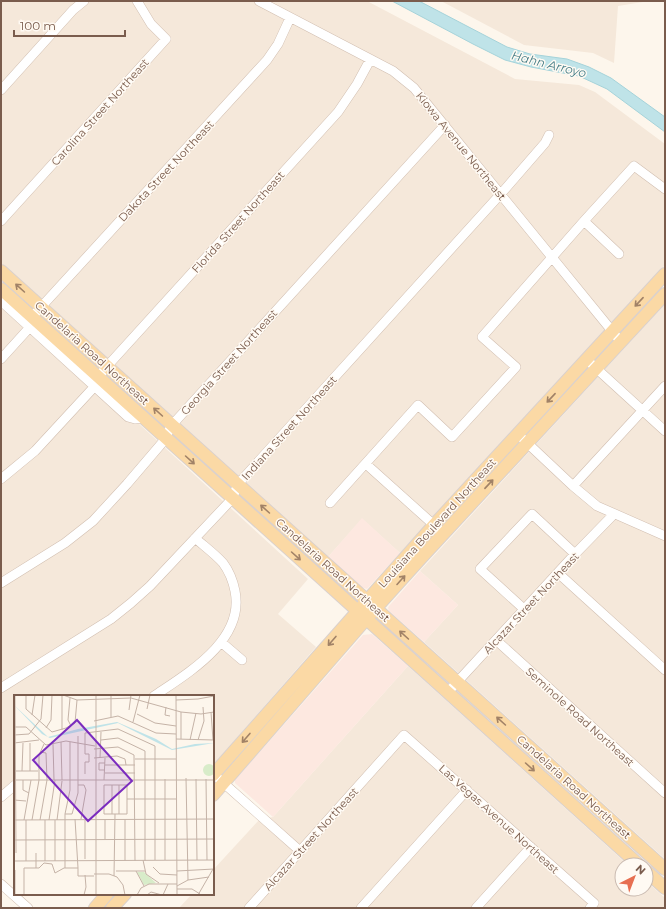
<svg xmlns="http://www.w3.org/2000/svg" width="666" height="909" font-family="Montserrat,sans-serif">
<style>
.residential{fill:#f5e8da}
.commercial{fill:#fde8e0}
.water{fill:#bfe3e8;stroke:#a5d3da}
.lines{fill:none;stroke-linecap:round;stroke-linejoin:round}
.minor-casing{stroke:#d1beb0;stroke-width:10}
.major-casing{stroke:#dad1cd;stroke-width:14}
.minor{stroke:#fff;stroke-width:9}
.major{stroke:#fbd9a5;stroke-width:12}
.oneway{stroke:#a18267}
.labels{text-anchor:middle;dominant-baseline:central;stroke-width:3;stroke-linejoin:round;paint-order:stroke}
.street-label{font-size:11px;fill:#7a5c4d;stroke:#fffaf3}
.water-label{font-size:12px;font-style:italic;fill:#437c86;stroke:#fffaf3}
.inset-road{fill:none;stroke:#c5b3a7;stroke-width:1}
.view{fill:#7b2cbf;fill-opacity:0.15;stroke:#7b2cbf;stroke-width:2}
.inset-edge{fill:none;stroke:#7a5c4d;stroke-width:2}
</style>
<rect width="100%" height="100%" fill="#fdf6ec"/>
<!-- residential -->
<path class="residential" d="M1,1H367L515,79L579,85L595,92L665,144V265L400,553L362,519L328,557L1,263Z
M441,1H649L618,6L614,63L593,53L524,45Z
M665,304V859L424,642L458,605L420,571Z
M1,305L138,423L308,579L278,614L316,647L213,765V696H15V782L13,780L1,791Z
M408,666L628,865H622V889H646V881L665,898V908H179L192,894H213V870L259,820L273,817Z"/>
<!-- commercial -->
<path class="commercial" d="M362,518L400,553L367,589L361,587L328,557Z
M420,571L458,605L424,642L389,611L388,608L389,606Z
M372,634L408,666L273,817L236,784L235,783V780L363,635Z"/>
<!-- water -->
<path class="water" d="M392,1H419L507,47L530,54L567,59L589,67L611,78L665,117V132L607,89L579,76L531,67L505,60L473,44Z"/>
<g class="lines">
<defs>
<path id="minor" d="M259,1L393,71L414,88L621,342
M1,90L73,10L84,1
M1,221L166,39L151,24L137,1
M584,221L619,254
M1,301L128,417L135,419L143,418
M32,317L267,60L278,44L290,18
M1,359L30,327
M586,359L665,431
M98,377L111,362L338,112L357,84L370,60
M523,439L573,486L597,506L665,536
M366,464L444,534
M1,479L35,451L95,386
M573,486L665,386
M330,503L418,405L452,437L516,367L482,337L584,221L634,166L665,189
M558,573L665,670
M1,583L65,543L93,521L127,484L162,443L172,425L445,125
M525,610L480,569L532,514L575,554
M496,640L665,793
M221,642L242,660
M1,688L111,619L131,603L150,586L232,499L238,484L506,188L545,143L549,135
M448,692L575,554L614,514
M154,696C188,673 245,640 235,591C233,581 229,571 223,563C215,554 204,546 195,538
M219,779L300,851
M1,797L15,785
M1,884L28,908
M249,908L404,735L594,903L590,908
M361,908L467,790
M476,908L531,847"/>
<path id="major" d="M1,271L665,869
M1,289L639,865
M213,775L434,525L665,274
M213,795L366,619L421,558L665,294
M646,871L665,888
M95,908L107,894
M112,908L125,894"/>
</defs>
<!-- minor casing -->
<use href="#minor" class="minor-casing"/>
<!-- major casing -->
<use href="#major" class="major-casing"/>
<!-- minor -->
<use href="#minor" class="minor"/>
<!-- major -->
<use href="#major" class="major"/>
</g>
<!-- one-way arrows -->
<defs><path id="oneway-shaft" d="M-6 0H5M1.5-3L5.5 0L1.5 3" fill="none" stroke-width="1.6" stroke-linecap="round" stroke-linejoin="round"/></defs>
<g class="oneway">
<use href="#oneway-shaft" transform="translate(20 288) rotate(-138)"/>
<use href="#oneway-shaft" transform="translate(639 302) rotate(133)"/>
<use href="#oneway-shaft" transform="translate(551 398) rotate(133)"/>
<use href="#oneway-shaft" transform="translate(158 412) rotate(-138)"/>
<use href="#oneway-shaft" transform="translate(190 460) rotate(42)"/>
<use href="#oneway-shaft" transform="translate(489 484) rotate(-47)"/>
<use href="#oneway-shaft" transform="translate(265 509) rotate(-138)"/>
<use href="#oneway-shaft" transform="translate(296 556) rotate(42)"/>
<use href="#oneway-shaft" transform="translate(401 580) rotate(-48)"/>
<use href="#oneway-shaft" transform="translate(404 635) rotate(-138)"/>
<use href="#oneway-shaft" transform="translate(332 641) rotate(131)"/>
<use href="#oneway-shaft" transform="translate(501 721) rotate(-138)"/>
<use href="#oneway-shaft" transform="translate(246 738) rotate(131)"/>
<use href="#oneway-shaft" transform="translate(530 767) rotate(42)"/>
</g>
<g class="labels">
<!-- street labels -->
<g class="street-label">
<text transform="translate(100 112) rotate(-48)">Carolina Street Northeast</text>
<text transform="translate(461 146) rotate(51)">Kiowa Avenue Northeast</text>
<text transform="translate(166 171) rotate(-47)">Dakota Street Northeast</text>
<text transform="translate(238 222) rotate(-48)">Florida Street Northeast</text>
<text transform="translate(92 353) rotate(42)">Candelaria Road Northeast</text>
<text transform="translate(229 362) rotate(-48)">Georgia Street Northeast</text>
<text transform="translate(289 428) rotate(-48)">Indiana Street Northeast</text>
<text transform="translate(437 523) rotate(-48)">Louisiana Boulevard Northeast</text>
<text transform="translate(333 570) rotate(42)">Candelaria Road Northeast</text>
<text transform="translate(531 603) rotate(-47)">Alcazar Street Northeast</text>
<text transform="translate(580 717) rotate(42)">Seminole Road Northeast</text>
<text transform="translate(574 787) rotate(42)">Candelaria Road Northeast</text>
<text transform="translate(499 819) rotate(42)">Las Vegas Avenue Northeast</text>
<text transform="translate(311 839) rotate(-48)">Alcazar Street Northeast</text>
</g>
<!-- water labels -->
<g class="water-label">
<text transform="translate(549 64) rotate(14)">Hahn Arroyo</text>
</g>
</g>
<!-- overview -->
<g transform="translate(14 695)">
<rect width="200" height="200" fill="#fdf6ec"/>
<path d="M189 75a6 6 0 1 1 12 0a6 6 0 1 1-12 0ZM123,177H130L142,188L130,190Z" fill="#d8ecc9"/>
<path d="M0,10L34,42L64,34L103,27L142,44L158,54L181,49L200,48L158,55L104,28L36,43L28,39Z" fill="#bfe3e8"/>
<path class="inset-road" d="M1,0L2,158M12,0V14L38,37L52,33L61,28L63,5M49,0L63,5L117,3L167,17L187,19L200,17M82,0V200M162,0L163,200M56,3L54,25L57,31M162,5L184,4L200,1M152,12L151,20L156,21M133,14L136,0M115,15L117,0M197,17L199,45M123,19L141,28L162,31M18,20L21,0M97,22V0M80,26L104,21L142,38L162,39M119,27L126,0M0,32H12L32,50L52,46L81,51M32,33L37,25L38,0M48,35V0M0,40L15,39L27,24L29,0M162,44L200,45M167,44V17M87,45L104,43L131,56V166M176,45L182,18M184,45L190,26L189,12M47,47L48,85M0,48L25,45M39,49L40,85M80,54L104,52L120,60L121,166M26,57L32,58L33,85L26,125M80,63L103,61L111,64L112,70M86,63L87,37M121,64H162M91,70H121M91,75H85V68H91M0,76H24M8,76L9,48M16,76V48M91,78H121M71,79V67H75V59H71V38L104,34L141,51V165M172,83L174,185M151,84V165M182,84L183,165M192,84L193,165M0,85H200M9,85V95L15,98M25,85V60L30,49M90,85L91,63M64,90H70L72,95L67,124M90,90H113V119H90ZM98,90V119M105,90V119M113,104H162M0,105L12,106M51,119H58L64,98V41M61,124L64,173M91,124V144M111,124V166M0,125L200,124M10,125L17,85M12,125V166M18,125L25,85M31,125V166M35,125L41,85M41,125V166M43,125L48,86M71,125V164M0,145L200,144M22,158V173M129,165L132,179L145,188M0,166L200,165M139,172L146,179L163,180M51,173V119L56,95V47M1,175V200M102,176H131M122,176L130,191M163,176L200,174M80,179H95L103,182L109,190L111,200M100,181L101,119M163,191L174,185L195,182M163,194H178L186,199M10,200V173H25L30,168L38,169L41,178L50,173H64V181H80M70,200L72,192L71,180M123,200L127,193L135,189H163M133,200L137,197L148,200M149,200L154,189M184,200L199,174"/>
<path class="view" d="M63,25L118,86L74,126L19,65Z"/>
<rect width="200" height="200" class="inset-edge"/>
</g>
<!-- border -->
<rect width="666" height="909" fill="none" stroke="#7a5c4d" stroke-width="4"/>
<!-- north arrow -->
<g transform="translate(634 877) rotate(42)"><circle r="19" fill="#fffaf3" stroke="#cabbb1"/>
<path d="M0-3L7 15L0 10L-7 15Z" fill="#e76f51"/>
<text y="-6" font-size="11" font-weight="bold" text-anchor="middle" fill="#7a5c4d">N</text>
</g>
<!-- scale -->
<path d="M14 30v6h111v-6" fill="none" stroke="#7a5c4d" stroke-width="2"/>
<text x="20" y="30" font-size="12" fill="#7a5c4d" stroke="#fffaf3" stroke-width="3" paint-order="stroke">100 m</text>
</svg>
